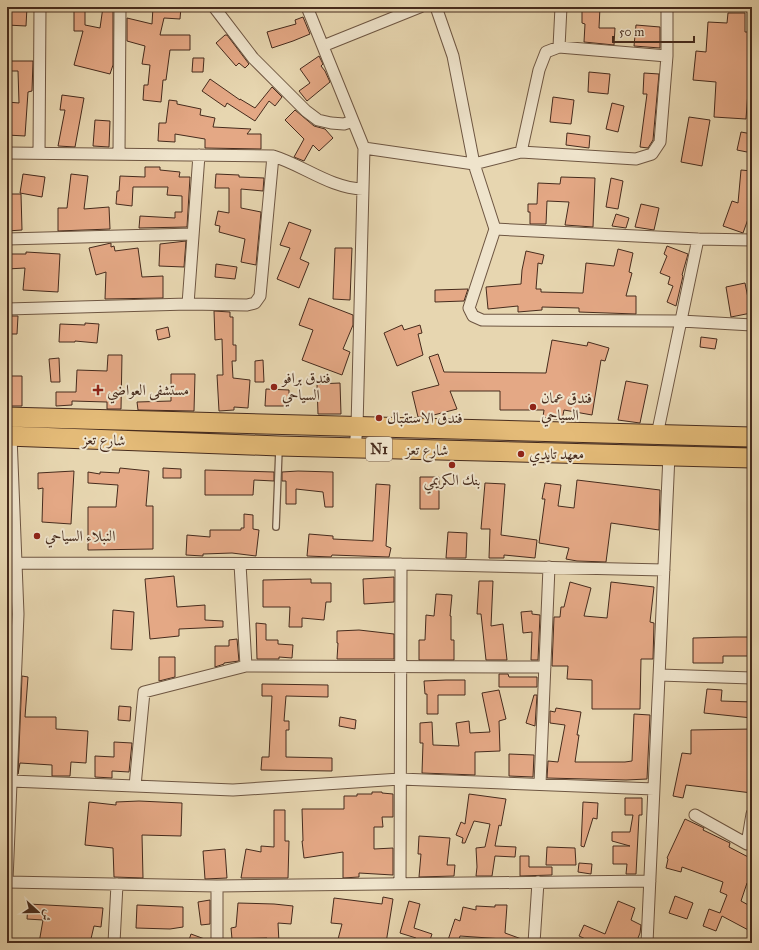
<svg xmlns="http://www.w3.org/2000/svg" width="759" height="950" font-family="'IM FELL Great Primer',Amiri,serif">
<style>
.building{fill:#e4a885;stroke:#462b1d}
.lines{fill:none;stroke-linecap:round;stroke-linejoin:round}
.service-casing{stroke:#6e5642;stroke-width:8}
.minor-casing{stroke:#6e5642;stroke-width:13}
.trunk-casing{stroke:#462b1d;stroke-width:21}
.service{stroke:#efe4cc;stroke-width:5.5}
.minor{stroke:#efe4cc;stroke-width:11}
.trunk{stroke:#e4bb78;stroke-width:19}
.poi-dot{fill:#8f2418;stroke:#efe4cc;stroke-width:1.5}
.labels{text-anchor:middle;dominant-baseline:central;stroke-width:4;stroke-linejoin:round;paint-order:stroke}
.shield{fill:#efe4cc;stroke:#796252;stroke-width:1}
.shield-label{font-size:14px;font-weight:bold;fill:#462b1d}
.poi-label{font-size:15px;fill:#462b1d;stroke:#efe4cc;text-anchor:start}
.street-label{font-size:15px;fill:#462b1d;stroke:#efe4cc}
</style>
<rect width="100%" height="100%" fill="#e7d6b0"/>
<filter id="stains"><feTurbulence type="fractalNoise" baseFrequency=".005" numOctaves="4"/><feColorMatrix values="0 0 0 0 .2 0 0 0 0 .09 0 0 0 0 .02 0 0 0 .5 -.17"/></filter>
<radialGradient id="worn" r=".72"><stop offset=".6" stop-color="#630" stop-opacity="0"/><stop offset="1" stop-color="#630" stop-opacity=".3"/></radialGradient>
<!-- building -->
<path class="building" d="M7,7H27L26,26L7,25Z
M74,7H85V25L100,28L103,7H113V65L110,74L74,65L83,31H74Z
M153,7H181L180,19L164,18L160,35H190V50H170L166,80H163L161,102L143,100L144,85H148L150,65L142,64L145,46L127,41V18L152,24Z
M582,7H600L599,28H615L614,45L584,42L585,24L582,23Z
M728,13H745V32H752V51H748L749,78L746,119L714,117L716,82L693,80L696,51L706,52L708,22L727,23Z
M303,17L310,34L293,41L272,48L267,32L296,24L295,20Z
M636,25L660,27V48L634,46Z
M225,35H227L249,64L245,68L239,63L236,66L216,43Z
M319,56L323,64L321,66L325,71L330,82L307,101L299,91L310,83L300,69Z
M193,58H204L203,72H192Z
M7,61H33L32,91L28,92L25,136L7,135V102L19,103L18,71H7Z
M589,72L610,74L608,94L588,92Z
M644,73L659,74L653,140L648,148L640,147L647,94H643Z
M210,79L240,100V99L255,108L272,87L282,97L275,106L269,101L255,121L227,103L225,107L202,91Z
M62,95L84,98L75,147L58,146L65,110H60Z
M553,97L574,100L571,124L550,122Z
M169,100L177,101V104L201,109L200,115L215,118L213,127L251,129L247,134H261V149L205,148V139L175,134V142L158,141L159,123H166Z
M612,103L624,106L618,132L606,129Z
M295,110L314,126L325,129L333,138L319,151L313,145L304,161L294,157L304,139L285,120Z
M689,117L710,120L702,166L681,162Z
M95,120L110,121L109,147L93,146Z
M741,132L752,134V153L737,150Z
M567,133L590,136L589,148L566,145Z
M145,167H160V170L180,172L179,177H190L187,227L139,228L140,216L175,218V212H182V196L167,195L168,187H133L132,206L116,204L117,191H119L120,176L145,177Z
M741,170L752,171V208L743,233L723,226L732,201L738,203Z
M23,174L45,177L42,197L20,193Z
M71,174L88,176L84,209L109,207L110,229L58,231V208H67Z
M216,174L239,175V177L264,178L263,191L241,189V208L261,212L256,265L241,262L245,239L219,232L220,226L215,225L218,211L229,213V188H215Z
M561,177L595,178L593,227L565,225L569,202L547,201L546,224H530V212H528V204H537L538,183L560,184Z
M611,178L623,181L618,209L606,207Z
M7,194H21L22,230L7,231Z
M641,204L659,208L654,230L635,227Z
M616,214L629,218L626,228L612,226Z
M289,222L311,230L300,259L309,263L299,288L277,279L290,248L280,245Z
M186,241L184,267L159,266L160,244Z
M111,243V247L114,246L115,251L138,248L142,277L163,276V298L105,299L106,272L96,275L89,248Z
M667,246L688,254L682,275L683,276L676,306L667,302L673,286L668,284L670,277L660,273L667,256L664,254Z
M335,248H352L350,300L333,299Z
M618,249L633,253L629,272L632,273L626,296H636V314L579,312V308L542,307V310L518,312V306L488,309L486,287L521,284L522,270L526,251L544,255L542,264L538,263L536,289H541V292L580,293H583L586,263L614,266Z
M26,252L60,254L58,292L23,290L25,268L7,269V254H26Z
M216,264L237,267L235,279L215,277Z
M745,283L751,313L731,317L726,287Z
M468,289L464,301L435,302V290Z
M309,298L353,315V325L343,349L350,352L342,375L302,360L313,330L299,325Z
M214,311L230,312V317H233V345H236V361H232L233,378L250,380L248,408L234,407V410L219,411L217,375H223L222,339L215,340Z
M7,316H18L17,334H7Z
M85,323L99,324L97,343L75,341V342H59L60,324L85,325Z
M402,325L404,330L420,325L422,333L418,334L423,355L397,366L384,333Z
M168,327L170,337L158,340L156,330Z
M701,337L717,339L715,349L700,347Z
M552,340L587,346L588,342L609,348L605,361L601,360L592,415L564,410L562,420L543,417L544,410H500V391H450L457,409L426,417H418L412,392L439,385L429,357L438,354L444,372L546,373Z
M108,355H122L121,409H107V402L72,401V405L56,406V392H76L77,370L107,371Z
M59,358L60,382H51L49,359Z
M263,360L264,382H255V361Z
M171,374H195L194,411L138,410L137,402L171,401Z
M7,376H22V406H7Z
M626,381L648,385L640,423L618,420Z
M340,383L341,414H318L317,384Z
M266,389L289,390V406H265Z
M120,468L149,471L146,506H153V549L88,550V507H116L118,485L88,483V472L100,474V472L119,473Z
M163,468L181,469V478H163Z
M205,470L274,472V481L254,480L253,495H205Z
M74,471L71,524L42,522L43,488L38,489V473Z
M298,471L333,472V507H325L323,492L296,489V504H286V481H282V472Z
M420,477H439V509H420Z
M577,480L660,490L659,530L611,523L606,562L577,561L566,559L569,548L539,543L545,499H542L545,483L561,485L558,506L574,508Z
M485,483L505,484L501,535L537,540L535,558L504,555V558H489L490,529H481Z
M376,484L390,485L386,546L391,548L389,557L332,555L331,557L307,556L309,534L333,536V539L373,541Z
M244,514L253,515V529L259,530L256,556L232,553L203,554V556L186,555L187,535L210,537V530H241V528H244Z
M448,532L467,533L466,558H446Z
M174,576L177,607L205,605V620L223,621V627L179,629V636L150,639L145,579Z
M394,577V602L364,604L363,579Z
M311,579V583H331V602H326L324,620L302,618V627H289L290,607H263V580Z
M479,581H493L491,626L503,624L507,660H486L481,614H477Z
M570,582L591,588L584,616L607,618L611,582L654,587L650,622L654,623L653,659H641L640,709H592V680L567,679L568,666H552L554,617H560L561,607H564Z
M436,594L452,595L450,616H451V640H454V660H419V640H425L426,615L434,616Z
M113,610L134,612L132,650L111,649Z
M532,611V614L540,615L538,660H531L532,632L523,633L521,612Z
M256,623L266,624V640H278V644L293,645L292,658L279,657V659H257Z
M359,630L394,634V659H337L338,643H337V631Z
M734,637H752V656H723V663H693V638Z
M237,639L239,661L224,663V664L215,667V646H229V640Z
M159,657H175V677L159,681Z
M499,674H508L509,677H537V687H499Z
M22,676L28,677L25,717H56V729L88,731L86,763L71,762L70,776H52V765L20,763L18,774Z
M446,680H465V695H438V714H427V694H425L424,681Z
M262,684L328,685V697L286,696L284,721H289V730H286V757L332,758V771L261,770L262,757H269L272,696H262Z
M707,689L722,690L721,701L752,702V718L704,713Z
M499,690L506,719L499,721L500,751L475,752V775L422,773L423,743H420V723L432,722L433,745L459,746L456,723L469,721L470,733L490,732L482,693Z
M534,695H537L535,726L526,723Z
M119,706L131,707L130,721L118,720Z
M556,708L581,712L577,735H579L575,762H625L632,761L634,714L650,715L647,779L626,780L547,778L548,761L558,762L565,725L550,723V711L555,712Z
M340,717L356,720L355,729L339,726Z
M752,729V793L686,785L683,798L673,796L682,753L691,754V730Z
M114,742L132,743L129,772L112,771V778L95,777V756L114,757Z
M509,754L534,755L533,777L509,776Z
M372,792H382V793L393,794V817H382L383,827H374V849L393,848V875L359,873V877L343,878V852L304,858L302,841H303L302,809H344V796H357V794H372Z
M469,794L506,799L501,826L499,825L495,846L516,847L515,857L495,856L492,876H476L477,867L476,848L485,847L490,824L474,821L465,843H462L463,838L456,835L461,822L465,824Z
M625,798H642V815H639L636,874H626L627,864H613V846H630L612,841V832H630L633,815H625Z
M139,801L182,803L181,836L142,835L143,878L114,877L113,848L85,845L89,802L116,805V802Z
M583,802L598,803L597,819L593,818L584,847L581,846Z
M274,810H285V841H289L288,878H241L246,849L261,852V846L274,847Z
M685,819L704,828L703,830L730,843L729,847L752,859V885L747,883L741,901L752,907V932L722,916L716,931L703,926L709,909L720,913L727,895L720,892L723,882L682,867L681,872L666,868L668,859L667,858Z
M419,836L450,838L447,865H455L454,876L419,877L421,854H418Z
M547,847L575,848L576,865H546Z
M225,849L227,878L205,879L203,851Z
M520,856H529V867H552V875L520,876Z
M579,863L592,864L591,874L578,872Z
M675,896L693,903L687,919L669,913Z
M383,897L393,899L386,943H337L342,924L331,923L334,898L382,904Z
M210,900V924L201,925L198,902Z
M409,901L420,904L414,928L432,934L429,943H415L416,938L400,933Z
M618,901L635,908L631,920L641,925L640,933L636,943H594L579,936L584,925L605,934Z
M238,903L274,904L293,906L291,924L278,923L279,943H267V938L232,939L231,928L236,927Z
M28,904L103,908L101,927L94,926L90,943H39L43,920L27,919Z
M137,905L183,907V927L170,929L136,928Z
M495,905H507L505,933L527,941V943H501L503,939L460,936L458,943L448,940L455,919L460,921L463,907L476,910V906L495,907Z
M191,934L210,941V943H188Z"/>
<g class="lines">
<defs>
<path id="service" d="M276,527L279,449"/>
<path id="minor" d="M214,7L253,58L306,111L318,120L331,123L344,124L353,121
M307,7L364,148L357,427L355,448
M436,7L453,56L474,164L495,229L469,308L473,316L482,320L681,321L752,325
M323,46L420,7
M559,47L561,7
M364,148L474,164L521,152L636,159L652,154L660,142L667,56V7
M521,152L539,70L546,52L559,47L667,56
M7,153L273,156C303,165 330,188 363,189
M39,153L40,7
M119,154L120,7
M495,229L698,239L752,240
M7,239L193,234
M188,304L199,155
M7,309L188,304L247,305L255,303L260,296L273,156
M657,435L698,239
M16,563L401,564L664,570
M240,564L246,666
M659,675L752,678
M11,781L233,790L400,779L654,789
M540,784L549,567
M135,786L144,692L246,666L545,667
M695,815L747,844L752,814
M7,880L18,614L11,436
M7,882L217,886L650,881
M400,884L401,564
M217,886V943
M114,943L117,884
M534,943L538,882
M647,943L669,455"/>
<path id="trunk" d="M7,417L752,437
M7,436L279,446L752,458"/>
</defs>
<!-- service casing -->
<use href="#service" class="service-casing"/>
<!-- minor casing -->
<use href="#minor" class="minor-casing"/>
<!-- trunk casing -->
<use href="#trunk" class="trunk-casing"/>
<!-- service -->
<use href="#service" class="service"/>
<!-- minor -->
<use href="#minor" class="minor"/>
<!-- trunk -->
<use href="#trunk" class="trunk"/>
</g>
<!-- markers -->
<g class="poi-dot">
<circle cx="274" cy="387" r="4"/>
<path d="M96 384h4v4h4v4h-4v4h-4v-4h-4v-4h4z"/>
<circle cx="533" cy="407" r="4"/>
<circle cx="379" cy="418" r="4"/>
<circle cx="521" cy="454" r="4"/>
<circle cx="452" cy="465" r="4"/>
<circle cx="37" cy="536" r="4"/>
</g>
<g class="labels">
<!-- shield labels -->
<rect class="shield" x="366" y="437" width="26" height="24" rx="3"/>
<g class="shield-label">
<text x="379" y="449">N1</text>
</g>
<!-- poi labels -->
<g class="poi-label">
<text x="282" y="378">فندق برافو<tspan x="282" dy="17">السياحي</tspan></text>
<text x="107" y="390">مستشفى العواضي</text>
<text x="541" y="398">فندق عمان<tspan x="541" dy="17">السياحي</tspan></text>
<text x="387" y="418">فندق الاستقبال</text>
<text x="529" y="454">معهد تايدي</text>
<text x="452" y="480" text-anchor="middle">بنك الكريمي</text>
<text x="45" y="536">النبلاء السياحي</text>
</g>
<!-- street labels -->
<g class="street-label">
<text transform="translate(104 440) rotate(2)">شارع تعز</text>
<text transform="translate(427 450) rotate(1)">شارع تعز</text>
</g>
</g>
<!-- margin -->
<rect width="759" height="950" fill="none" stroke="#e7d6b0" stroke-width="24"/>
<rect x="8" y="8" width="743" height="934" fill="none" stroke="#462b1d" stroke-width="2"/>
<rect x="12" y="12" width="735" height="926" fill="none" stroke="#462b1d"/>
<!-- north arrow -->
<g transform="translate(38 912) rotate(111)" stroke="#efe4cc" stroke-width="3" paint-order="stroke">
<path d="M0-3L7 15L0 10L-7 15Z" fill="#462b1d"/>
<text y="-6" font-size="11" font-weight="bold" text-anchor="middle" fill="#462b1d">ش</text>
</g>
<!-- scale -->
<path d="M613 36v6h81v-6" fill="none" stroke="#462b1d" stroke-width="2"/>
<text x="619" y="36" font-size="12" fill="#462b1d" stroke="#efe4cc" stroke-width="3" paint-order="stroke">50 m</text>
<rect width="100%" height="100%" filter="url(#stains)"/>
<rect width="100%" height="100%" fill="url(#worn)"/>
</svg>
